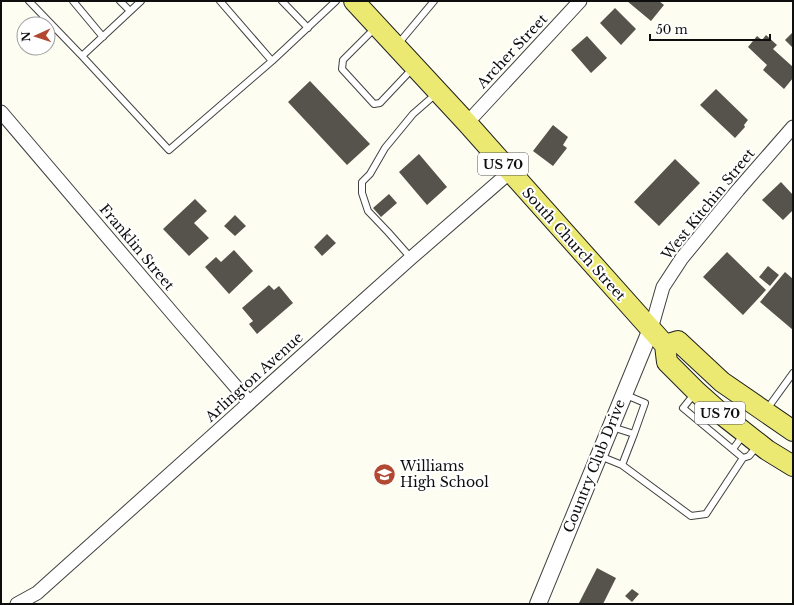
<svg xmlns="http://www.w3.org/2000/svg" width="794" height="605" font-family="'Libre Baskerville',serif">
<style>
.building{fill:#56524c}
.lines{fill:none;stroke-linecap:round;stroke-linejoin:round}
.service-casing{stroke:#414141;stroke-width:8}
.minor-casing{stroke:#414141;stroke-width:15}
.tertiary-casing{stroke:#414141;stroke-width:18}
.primary-casing{stroke:#1f1f1f;stroke-width:22}
.service{stroke:#fff;stroke-width:6}
.minor{stroke:#fff;stroke-width:13}
.tertiary{stroke:#fff;stroke-width:16}
.primary{stroke:#ece972;stroke-width:20}
.labels{text-anchor:middle;dominant-baseline:central;stroke-width:4;stroke-linejoin:round;paint-order:stroke}
.shield{fill:#fff;stroke:#565656;stroke-width:1}
.shield-label{font-size:13px;font-weight:bold;fill:#0e0e0e}
.street-label{font-size:14px;fill:#0e0e0e;stroke:#fff}
.poi-label{font-size:14px;fill:#0e0e0e;stroke:#fff;text-anchor:start}
</style>
<rect width="100%" height="100%" fill="#fdfef1"/>
<!-- building -->
<path class="building" d="M627,1H659L664,5L651,21Z
M615,8L636,29L621,45L600,23Z
M793,32V48L785,40Z
M766,35L777,45L773,49L793,67V78L784,89L763,70L767,65L748,47L757,36L762,40Z
M587,36L607,58L591,73L571,50Z
M310,81L370,144L347,165L288,102Z
M716,89L748,120L744,125L745,127L735,138L700,105Z
M553,125L568,137L563,145L567,148L553,166L533,151Z
M419,154L447,187L427,205L399,172Z
M675,159L700,183L659,226L634,202Z
M781,182L793,195V210L783,220L762,200Z
M389,194L397,203L381,217L373,208Z
M195,199L207,211L194,223L209,238L189,256L163,229Z
M235,215L246,226L235,236L224,226Z
M327,234L336,243L322,256L314,247Z
M234,250L253,271L229,294L205,267L216,257L221,262Z
M727,252L766,290L743,315L703,277Z
M768,266L779,275L770,286L759,277Z
M785,272L793,279V330L760,302Z
M269,285L274,290L279,286L293,303L257,334L249,324L253,321L242,308Z
M597,568L616,578L603,604H580L579,603Z
M632,589L639,594L632,602L625,596Z"/>
<g class="lines">
<defs>
<path id="service" d="M29,1L82,56L169,150L272,61L336,1
M73,1L103,37
M120,1L130,11
M220,1L272,61
M282,1L308,28
M375,28L343,60L342,69L374,104L380,103L413,68
M398,44L434,1
M82,56L141,1
M411,258L388,232L368,211L362,193V182L370,174L385,148L413,114L437,93
M767,409L793,373
M612,427L634,434L645,403L626,395
M634,434L622,465L691,516L706,514L743,458L683,408L695,393
M733,449L744,434
M600,456L622,465
M743,458L749,456L758,445"/>
<path id="minor" d="M1,112L179,321L249,402
M467,123L580,1
M651,329L663,287L682,258L738,190L793,127
M17,604L37,593L411,258L510,172"/>
<path id="tertiary" d="M538,604L651,329"/>
<path id="primary" d="M354,1L467,123L665,345L667,362L697,392L725,417L767,450L793,466
M665,345L678,341L722,382L793,431"/>
</defs>
<!-- service casing -->
<use href="#service" class="service-casing"/>
<!-- minor casing -->
<use href="#minor" class="minor-casing"/>
<!-- tertiary casing -->
<use href="#tertiary" class="tertiary-casing"/>
<!-- primary casing -->
<use href="#primary" class="primary-casing"/>
<!-- service -->
<use href="#service" class="service"/>
<!-- minor -->
<use href="#minor" class="minor"/>
<!-- tertiary -->
<use href="#tertiary" class="tertiary"/>
<!-- primary -->
<use href="#primary" class="primary"/>
</g>
<!-- icons -->
<defs>
<symbol id="school-disc" viewBox="-11 -11 22 22"><circle r="9.5" fill="#b24832" stroke="#fff"/><path d="M0-5L7-2L0 1L-7-2ZM-4 1L0 2.5L4 1V4Q0 6-4 4Z" fill="#fff"/></symbol>
</defs>
<g fill-rule="evenodd">
<use href="#school-disc" x="372" y="462" width="25" height="25"/>
</g>
<g class="labels">
<!-- shield labels -->
<g class="shield">
<rect x="478" y="153" width="50" height="22" rx="3"/>
<rect x="695" y="402" width="50" height="22" rx="3"/>
</g>
<g class="shield-label">
<text x="503" y="164">US 70</text>
<text x="720" y="413">US 70</text>
</g>
<!-- street labels -->
<g class="street-label">
<text transform="translate(512 51) rotate(-47)">Archer Street</text>
<text transform="translate(708 204) rotate(-51)">West Kitchin Street</text>
<text transform="translate(574 244) rotate(48)">South Church Street</text>
<text transform="translate(137 247) rotate(50)">Franklin Street</text>
<text transform="translate(254 377) rotate(-42)">Arlington Avenue</text>
<text transform="translate(594 466) rotate(-68)">Country Club Drive</text>
</g>
<!-- poi labels -->
<g class="poi-label">
<text x="400" y="466">Williams<tspan x="400" dy="16">High School</tspan></text>
</g>
</g>
<!-- border -->
<rect width="794" height="605" fill="none" stroke="#0e0e0e" stroke-width="4"/>
<!-- north arrow -->
<g transform="translate(36 36) rotate(267)"><circle r="19" fill="#ffffff" stroke="#9f9f9f"/>
<path d="M0-3L7 15L0 10L-7 15Z" fill="#b24832"/>
<text y="-6" font-size="11" font-weight="bold" text-anchor="middle" fill="#0e0e0e">N</text>
</g>
<!-- scale -->
<path d="M650 34v6h120v-6" fill="none" stroke="#0e0e0e" stroke-width="2"/>
<text x="656" y="34" font-size="12" fill="#0e0e0e" stroke="#ffffff" stroke-width="3" paint-order="stroke">50 m</text>
</svg>
